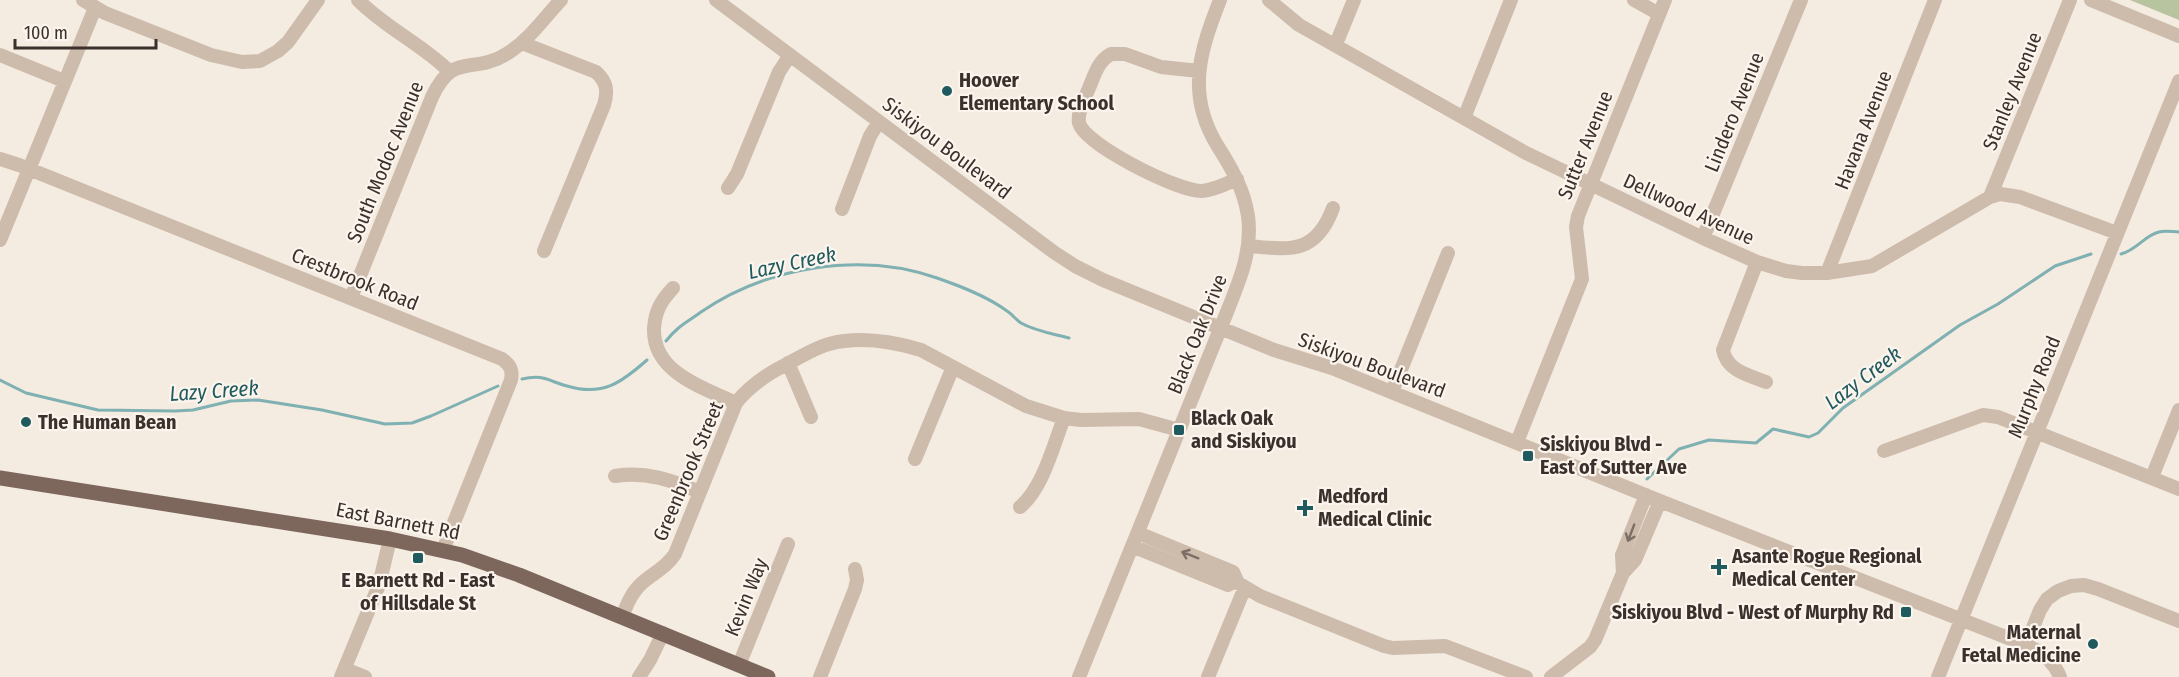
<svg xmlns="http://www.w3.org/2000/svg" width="2179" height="677" font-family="'Fira Sans Condensed',sans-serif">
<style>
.green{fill:#b8c4a0}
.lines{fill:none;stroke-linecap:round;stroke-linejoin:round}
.stream{stroke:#7fb0b2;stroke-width:3}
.minor{stroke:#cdbbac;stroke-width:14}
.major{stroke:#7d675c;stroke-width:15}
.oneway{stroke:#7d6f65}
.poi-dot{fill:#1f5a5e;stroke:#fbf5ee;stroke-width:2}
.labels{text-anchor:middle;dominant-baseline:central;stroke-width:4.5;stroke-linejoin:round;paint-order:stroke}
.poi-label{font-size:20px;font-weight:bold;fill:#3b302b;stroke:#fbf5ee;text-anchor:start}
.street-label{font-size:20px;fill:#3b302b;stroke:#fbf5ee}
.water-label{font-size:21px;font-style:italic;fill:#1f5a5e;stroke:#fbf5ee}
</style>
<rect width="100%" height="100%" fill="#f4ebe1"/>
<!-- green -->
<path class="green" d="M2130,0H2179V20Z"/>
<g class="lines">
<!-- stream -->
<path class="stream" d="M2121,254C2137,250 2145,235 2159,232C2165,230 2173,232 2179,232
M666,341C678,326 686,323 701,312C766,267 861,251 937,278C960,286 987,296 1007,311C1012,314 1016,320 1021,323C1035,331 1054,334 1069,338
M522,379C544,374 548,381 567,386C603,397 622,382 647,360
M0,380L26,393L98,410L175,411L193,410L231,401L258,400L322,410L385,424L412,423L431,416L498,386
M1647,479L1679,449L1709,440L1756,443L1773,429L1809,437L1818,433L1843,408L1960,325L1998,304L2055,266L2091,254"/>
<!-- minor -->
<path class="minor" d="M83,0L105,13L211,55L242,62L260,61L278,51L288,42L318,0
M358,0C387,29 420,43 449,71
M716,0L1055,253L1075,266L1103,280L1274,350L1332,368L1660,501L2026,645C2042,652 2054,661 2060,677
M1269,0L1299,25L1524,152L1703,238L1757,262L1786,271L1802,273H1827L1872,266L1990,197L2000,194L2020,197L2117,233
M1634,0L1659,14
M2091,0L2179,36
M522,43L596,72C607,82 608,91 604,105L544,251
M1336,44L1354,0
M0,55L64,81
M1199,71L1161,67L1125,54H1111C1098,61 1095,74 1089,88C1085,98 1077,111 1079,123C1085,145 1179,192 1202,191C1215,190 1226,184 1237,179
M1464,118L1511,0
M0,159L19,165L502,359C510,365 513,370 511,380L443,550
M728,188L737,174L779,72L790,55
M1990,197L2070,0
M842,209L870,136L879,122
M1703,238L1801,0
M0,240L95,8
M1249,246C1291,250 1316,254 1333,208
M1757,262L1723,350C1727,371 1748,375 1766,382
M1827,273L1935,0
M673,288C661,301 655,311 654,329C653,373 704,388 736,403
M351,298L432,97C454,50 473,76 508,53C529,40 544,18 561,0
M788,363L811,417
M1392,392L1448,253
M1517,442L1582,279L1576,227L1578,216L1665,0
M1884,451L1983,415L1998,417L2179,489
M915,459L953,367
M615,476C646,471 671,480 700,492
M2152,477L2179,410
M1020,507C1043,488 1053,446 1064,418
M1138,533L1233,572L1238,583L1260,596L1384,646L1393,648L1445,646L1526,677
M1132,546L1228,585L1236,581
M1623,573L1622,555L1646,495
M622,617C627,604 632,592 642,583C653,573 666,568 675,554L736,403C750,385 767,374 787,364C801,357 814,348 829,344C859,336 891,341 921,350L1026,406L1064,418L1081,420L1139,419L1179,430
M2026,645L2040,610L2047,599L2058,591L2071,586L2084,585L2098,589L2179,621
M739,665L788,544
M345,669L365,677
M341,677L379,585L390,539
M639,677L650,660L663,633
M820,677L855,589L857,580L855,569
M1079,677L1225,317C1238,284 1253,252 1248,216C1244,189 1231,167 1217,145C1186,94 1200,51 1220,0
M1208,677L1245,587
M1551,677L1590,647L1595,640L1623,573L1635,560L1660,501
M1938,677L2179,81"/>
<!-- major -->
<path class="major" d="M0,478L390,539L462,555L519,575L768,677"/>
</g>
<!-- one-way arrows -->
<defs><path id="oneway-shaft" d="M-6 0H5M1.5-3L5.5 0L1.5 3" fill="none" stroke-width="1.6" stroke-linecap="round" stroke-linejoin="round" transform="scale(1.5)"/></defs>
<g class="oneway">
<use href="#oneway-shaft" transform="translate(1631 533) rotate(111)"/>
<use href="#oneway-shaft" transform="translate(1190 555) rotate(-158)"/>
</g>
<!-- markers -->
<g class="poi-dot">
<circle cx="947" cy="91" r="6"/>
<circle cx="26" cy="422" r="6"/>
<rect x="1173" y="424" width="12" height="12" rx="3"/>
<rect x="1522" y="450" width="12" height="12" rx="3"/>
<path d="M1302 499h6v6h6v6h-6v6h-6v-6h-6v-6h6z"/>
<rect x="412" y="552" width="12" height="12" rx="3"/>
<path d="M1716 558h6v6h6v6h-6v6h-6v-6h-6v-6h6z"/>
<rect x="1900" y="606" width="12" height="12" rx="3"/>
<circle cx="2093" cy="644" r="6"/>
</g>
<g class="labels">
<!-- poi labels -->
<g class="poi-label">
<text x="959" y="80">Hoover<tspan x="959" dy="23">Elementary School</tspan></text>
<text x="1191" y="418">Black Oak<tspan x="1191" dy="23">and Siskiyou</tspan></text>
<text x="38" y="422">The Human Bean</text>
<text x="1540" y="444">Siskiyou Blvd -<tspan x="1540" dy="23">East of Sutter Ave</tspan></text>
<text x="1318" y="496">Medford<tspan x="1318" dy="23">Medical Clinic</tspan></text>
<text x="1732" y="556">Asante Rogue Regional<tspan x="1732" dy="23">Medical Center</tspan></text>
<text x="418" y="580" text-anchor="middle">E Barnett Rd - East<tspan x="418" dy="23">of Hillsdale St</tspan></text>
<text x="1894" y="612" text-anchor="end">Siskiyou Blvd - West of Murphy Rd</text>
<text x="2081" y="632" text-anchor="end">Maternal<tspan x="2081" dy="23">Fetal Medicine</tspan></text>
</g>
<!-- street labels -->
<g class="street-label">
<text transform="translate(2012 91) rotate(-68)">Stanley Avenue</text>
<text transform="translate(1734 112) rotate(-68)">Lindero Avenue</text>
<text transform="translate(1863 130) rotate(-69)">Havana Avenue</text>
<text transform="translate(1585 145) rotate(-68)">Sutter Avenue</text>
<text transform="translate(947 148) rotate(37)">Siskiyou Boulevard</text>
<text transform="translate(385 162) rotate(-68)">South Modoc Avenue</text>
<text transform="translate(1689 209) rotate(25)">Dellwood Avenue</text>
<text transform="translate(355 279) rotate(22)">Crestbrook Road</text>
<text transform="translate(1197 334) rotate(-68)">Black Oak Drive</text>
<text transform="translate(1372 365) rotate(20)">Siskiyou Boulevard</text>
<text transform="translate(2034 387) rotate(-68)">Murphy Road</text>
<text transform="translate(688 471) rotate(-67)">Greenbrook Street</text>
<text transform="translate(398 521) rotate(11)">East Barnett Rd</text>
<text transform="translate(746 597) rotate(-68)">Kevin Way</text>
</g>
<!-- water labels -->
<g class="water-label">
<text transform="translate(792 263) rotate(-12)">Lazy Creek</text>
<text transform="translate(1863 378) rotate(-37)">Lazy Creek</text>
<text transform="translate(214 391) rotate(-4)">Lazy Creek</text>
</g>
</g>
<!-- scale -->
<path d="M15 39v9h141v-9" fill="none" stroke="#3b302b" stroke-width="3"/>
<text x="24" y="39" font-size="18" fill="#3b302b" stroke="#fbf5ee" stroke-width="4.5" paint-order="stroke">100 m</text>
</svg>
